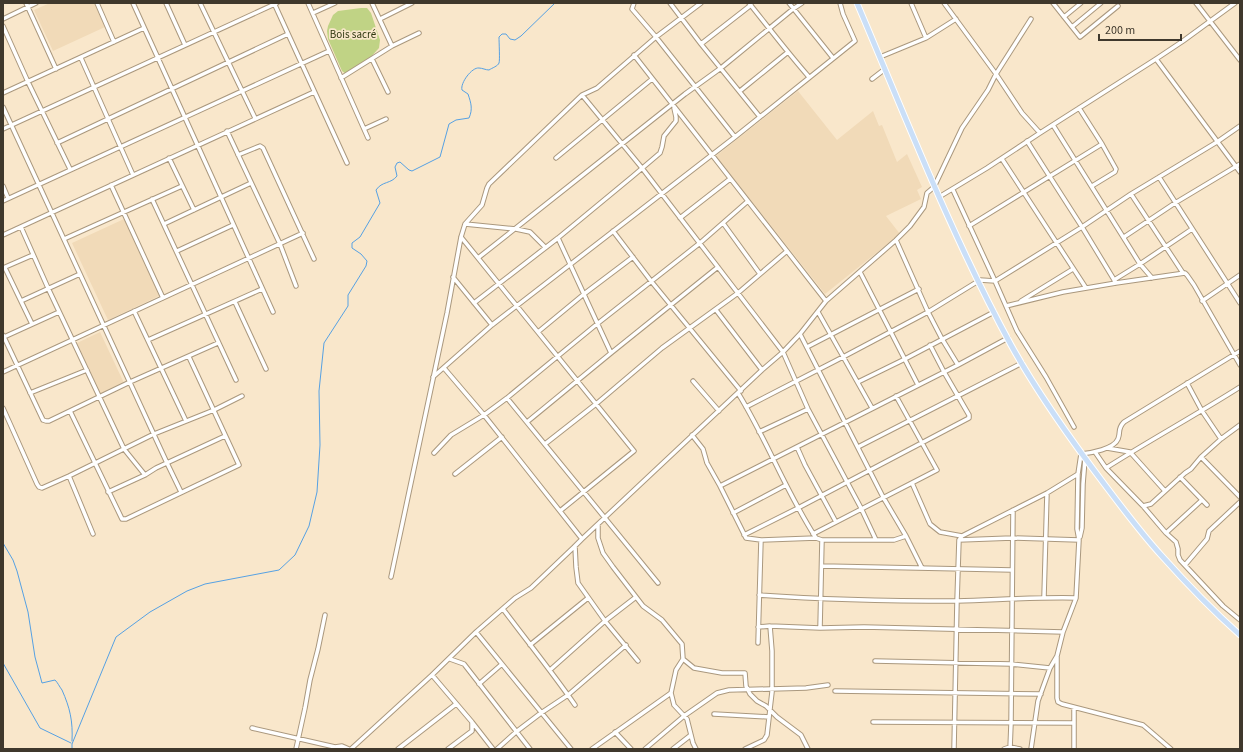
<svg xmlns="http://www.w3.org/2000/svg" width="1243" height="752" font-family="'Source Sans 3',sans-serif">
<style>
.built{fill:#f1dab8}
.green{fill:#c0d385}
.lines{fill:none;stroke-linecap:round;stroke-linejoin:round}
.stream{stroke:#56a1e3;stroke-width:1}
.minor-casing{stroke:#aa987e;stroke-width:5.5}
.primary-casing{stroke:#fff;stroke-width:7}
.minor{stroke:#fff;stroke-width:3.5}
.primary{stroke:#cadff8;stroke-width:5}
.labels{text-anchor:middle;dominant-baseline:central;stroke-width:3.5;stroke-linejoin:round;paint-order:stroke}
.park-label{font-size:11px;fill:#303810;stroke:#f9e7cb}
</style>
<rect width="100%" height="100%" fill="#f9e7cb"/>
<!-- built -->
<path class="built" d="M50,3H94L105,27L53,51L34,10Z
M798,91L837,140L873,111L879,126L882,125L897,162L907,154L922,187L917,190L921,199L886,216L900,234L825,294L716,156Z
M124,219L159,296L108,320L72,243Z
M100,332L124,383L101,394L77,343Z"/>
<!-- green -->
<path class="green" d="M361,8H367L371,13L380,40L379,48L369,59L346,74L342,71L328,39L327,31L328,26L333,15L338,11Z"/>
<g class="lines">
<!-- stream -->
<path class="stream" d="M3,543L13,560L17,571L28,612L35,657L42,683L55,680C58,683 59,686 62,690C70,708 73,721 72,741
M3,663L40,728L71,743
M72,749V744L116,637L150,612L187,591L205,584L279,570L295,555L309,526L317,492L320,445L319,391L324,343L348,306V295L366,266L367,261L361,254L352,248V243L360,237L380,203L376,190C382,181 391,184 397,176L395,167L397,163L400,162L409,170L412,171L440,157L449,124L456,120L469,118C473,109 471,103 468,94L462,90C460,83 472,67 479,68C482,68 486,70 489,70C492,68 498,66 499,63C500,61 499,42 499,37L502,34H506L510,39L515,40L521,36L555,3"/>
<defs>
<path id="minor" d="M26,3L56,69
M97,3L114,42
M133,3L221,197L273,312
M166,3L185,45
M200,3L255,118
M274,3L347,163
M308,3L368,138
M372,3L392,46
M634,3L632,9L656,37L735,137
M670,3L701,44L760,117
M749,3C769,28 788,53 809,77
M789,3L833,58
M911,3L926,38
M944,3L996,74L1022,113L1040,133
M1053,3L1080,37L1118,6
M1196,3L1240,60
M313,13L335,3
M1064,17L1081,3
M3,19L36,3
M380,19L412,3
M3,26L28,82L70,169
M1072,27L1101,3
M701,44L751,5
M634,55L826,301
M880,57L926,38L956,19
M81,58L133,175
M372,59L388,92
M1156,59L1240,172
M341,78L392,46L419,33
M872,79L885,69
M740,91L788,52
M3,93L144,28
M582,95L642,168L783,352L808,409L861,508L876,540
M3,107L167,463L181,492
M1079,108L1102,144L1116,169L1115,172L1092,186
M1053,125L1140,264L1152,278
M3,129L277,3
M364,129L386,119
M227,131L280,244L296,286
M1027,141L1082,227L1116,283
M57,143L288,34
M238,155L260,146L263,148L314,259
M169,158L194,210
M556,158L652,79
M1002,159L1086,288
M1159,177L1240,303
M111,185L163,298
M3,186L8,198
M953,190L995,281L1017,331L1046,377L1074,427
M1131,194L1183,273
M939,197L987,168L1040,133L1156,59L1183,41L1235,3
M152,199L236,380
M3,201L329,51
M680,218L730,179
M723,223L760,274
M164,224L251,183
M465,224L516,229L530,232L545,247
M969,226L1102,144
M21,227L48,288L124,449L145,475
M613,231L651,281L741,391
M3,235L314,92
M461,237L634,451L560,511
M1124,237L1175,203L1240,164
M558,238L611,353
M64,239L182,186
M896,240L928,312L942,339L958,365
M177,251L233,225
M478,258L685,94L721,68L793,9L802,3
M3,268L33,255
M5,268L32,324
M860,272L918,385
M453,277L492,325
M1114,280L1140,264L1192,229
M21,301L80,274
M1021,301L1073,269
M1202,301L1240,275
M235,302L266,369
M474,303L558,238L633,176L660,153L662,147L664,136L676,121V117L674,108
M1006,306L1063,292L1116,283L1185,273L1187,275L1194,285L1240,365
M716,310L762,370
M134,311L186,421
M818,312L872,408
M538,332L584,294L633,257
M800,334L883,497L906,536L922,568
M3,335L43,420L46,421H49L130,382L218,343
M4,337L59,312
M148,340L262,289
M807,347L919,289
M444,368L484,415L582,539
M3,372L303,233
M433,377L492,325L735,137L855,41L843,14L840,3
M693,381L719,411
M858,382L905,359L994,312
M1187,383L1202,411L1221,439
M30,393L87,370
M738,393C767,440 786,492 816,538
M507,398L658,583
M746,407L843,357L928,312L980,280L995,281L1082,227L1131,194L1217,142L1240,126
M3,408L37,484L39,487L42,488L69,476L154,434L214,410L242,396
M70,411L122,519H126L239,465L189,357
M527,422L611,353L718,267
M759,432L808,409
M692,435L703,449L707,463L720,486L746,538L761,540L816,538L822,540H894L906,536
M545,444L596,404L662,348L738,293L787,251
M797,447L805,465L836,522
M858,447L1022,363
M1107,448L1130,452L1165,491
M1095,452L1106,468L1143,506L1166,533L1176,542L1178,549V555L1180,560L1223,606L1240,620
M434,453L451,435L484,415L507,398L597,324L700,243L748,201
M1201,457L1240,497
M1106,468C1150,440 1196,415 1240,387
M455,474L502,437
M69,476L93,534
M1180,477L1207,505
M912,483L930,524L940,532L962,536
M720,486L958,365L1008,338
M108,492L145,475L156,468L225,436
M1143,506L1151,504L1185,473L1191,469L1201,457L1221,439L1240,425
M733,513L786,485
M598,524V538L603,553L613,567L643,606L662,620L682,644L683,659L676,670L671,693L674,705L687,719L693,743L696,749
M1166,533L1202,500
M813,534L937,470L896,396
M744,535L798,508L969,418V415L944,372L930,345
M1080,537L1082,528L1083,484L1085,459
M959,540L1012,538L1079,540
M575,546L576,567L578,583L605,621L638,661
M1185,565L1207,539L1209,531L1240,502
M822,566L1012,570
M391,577L447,313L461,237L465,224L482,205L487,188L489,184L582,95L597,88L656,37L701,3
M759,595C825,600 892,601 957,601C997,600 1037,597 1076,598
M1044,597L1047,493
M503,609C527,641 552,672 575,705
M758,627L770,626L820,628L864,627L1063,632
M820,628L822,540
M476,632L571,749
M758,643L761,540
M530,645L588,598
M1057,657V698L1058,702L1062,704L1143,725L1171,749
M450,659L464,664L530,749
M683,659L694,668L722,673H745L746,686L750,694L757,701L766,706L777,717L801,735L808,749
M875,661L1011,664L1050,668
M550,670L605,621L636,597
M432,675L472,722L493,749
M479,684L502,664
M835,691L1041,694
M1074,708V749
M714,714L769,717
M873,722L1074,723
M252,728L335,747L342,746L349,749
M615,732L631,749
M296,749L305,708L310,680L318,649L325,615
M351,749L432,675L476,632L515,598L531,588L574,547L582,539L762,370L783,352L800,334L826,301L896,240L910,226L924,207L927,193L934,187L962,128L988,90L996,74L1031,19
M398,749L456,704
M448,749L472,731V723
M497,749L516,732L541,713L568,695L626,645
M592,749L671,693
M645,749L684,716L717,693L729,690L806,688L828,685
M673,749L691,735
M745,749L764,740L767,735L772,692V651L770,626
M954,749L957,601L959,540L962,536L1047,493L1078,474
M1004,749L1010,747L1020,749
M1010,749L1011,724L1013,510
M1031,749L1038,701L1050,668L1057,656L1063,632L1076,598L1079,540L1077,529L1078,474L1081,454C1091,453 1114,449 1118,439C1121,432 1117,429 1124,422L1240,351"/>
<path id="primary" d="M857,3C906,118 951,235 1011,345C1038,394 1071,440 1105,485C1123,509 1141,533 1161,555C1186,583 1212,610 1240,635"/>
</defs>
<!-- minor casing -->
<use href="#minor" class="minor-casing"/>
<!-- primary casing -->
<use href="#primary" class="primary-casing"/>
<!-- minor -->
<use href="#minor" class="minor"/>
<!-- primary -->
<use href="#primary" class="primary"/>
</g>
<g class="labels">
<!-- park labels -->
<g class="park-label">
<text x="353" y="34">Bois sacré</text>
</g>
</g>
<!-- border -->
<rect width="1243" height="752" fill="none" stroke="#3f382c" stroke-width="8"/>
<!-- scale -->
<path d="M1099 34v6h82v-6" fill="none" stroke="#3f382c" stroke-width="2"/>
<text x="1105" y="34" font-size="12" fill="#3f382c" stroke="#f9e7cb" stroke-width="3" paint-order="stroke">200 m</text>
</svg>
